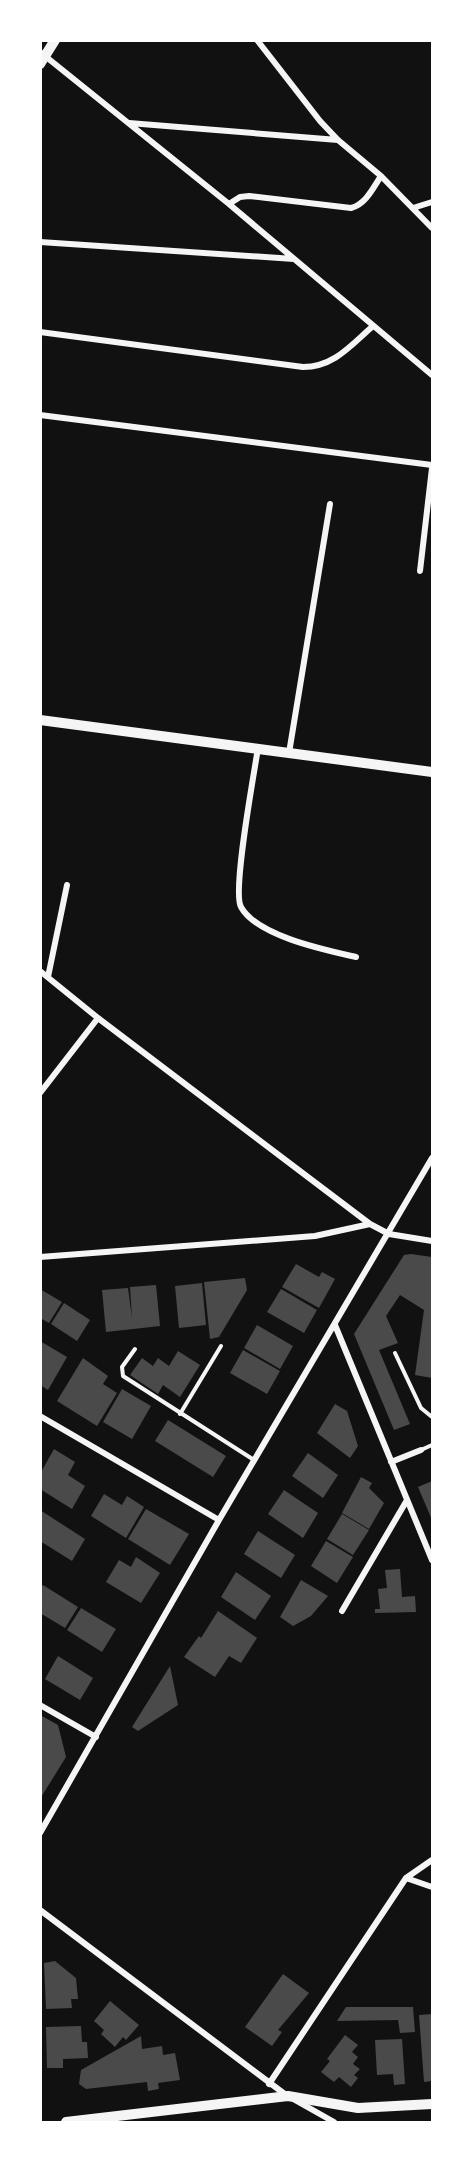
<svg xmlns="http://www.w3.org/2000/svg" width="473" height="2163" font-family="'Varela Round',sans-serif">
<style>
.building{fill:#4a4a4a}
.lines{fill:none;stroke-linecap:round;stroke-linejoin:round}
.service{stroke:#f5f5f5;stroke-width:4}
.minor{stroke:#f5f5f5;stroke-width:6}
.tertiary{stroke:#f5f5f5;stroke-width:10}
</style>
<rect width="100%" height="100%" fill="#111"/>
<!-- building -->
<path class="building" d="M411,1254L432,1257V1378L415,1375L424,1310L400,1295L386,1316L398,1343L379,1350L410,1424L394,1430L354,1334L404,1255Z
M296,1264L319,1277L322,1272L335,1279L319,1308L282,1287Z
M245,1278L247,1290L219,1337L210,1339L204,1282Z
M202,1283L206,1325L179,1328L175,1286Z
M156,1285L160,1326L106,1332L102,1290L128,1288L132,1318L130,1287Z
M40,1289L62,1302L49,1323L40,1318Z
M281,1289L317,1310L304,1333L267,1312Z
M64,1303L90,1320L77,1341L51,1324Z
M257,1325L293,1346L280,1369L244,1348Z
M40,1341L67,1357L48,1390L40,1385Z
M243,1350L280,1371L267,1394L230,1373Z
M178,1351L200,1365L180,1397L163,1385L158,1394L130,1375L142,1358L153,1366L158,1358L169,1366Z
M83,1358L108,1376L103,1384L117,1393L97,1426L57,1401Z
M122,1389L151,1406L132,1439L103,1422Z
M335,1404L347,1411L358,1446L350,1458L317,1433Z
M168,1420L226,1456L213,1477L155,1441Z
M54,1449L75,1462L68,1475L85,1486L72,1509L40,1489V1474Z
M308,1453L338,1475L323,1498L292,1476Z
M361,1477L372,1483L369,1488L384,1503L369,1529L342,1513Z
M432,1481V1520L418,1487Z
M284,1490L318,1513L303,1538L268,1514Z
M104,1494L122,1505L127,1496L144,1507L126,1538L91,1516Z
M146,1509L189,1534L170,1565L128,1539Z
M40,1510L85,1539L72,1561L40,1541Z
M342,1514L369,1530L353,1555L327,1539Z
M258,1531L295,1555L281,1578L244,1554Z
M326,1541L353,1557L337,1583L311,1566Z
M136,1557L160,1573L141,1603L106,1582L119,1560L131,1567Z
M400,1569L402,1597L415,1596L416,1612L375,1613V1609H380L378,1589L387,1588L385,1570Z
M236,1572L271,1596L255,1620L221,1597Z
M301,1580L328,1596L311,1616L293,1626L280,1617Z
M43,1585L78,1607L65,1628L40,1613V1589Z
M81,1608L116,1629L102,1652L67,1630Z
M218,1611L257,1638L241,1663L229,1656L215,1677L184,1657L199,1636L201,1638Z
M58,1656L93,1678L80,1700L45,1679Z
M170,1666L178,1705L138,1731L132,1727Z
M40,1715L58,1725L66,1757L40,1799Z
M55,1961L76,1978L78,1999H71L72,2008L46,2009L44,1963Z
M283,1974L309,1993L278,2030L282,2032L272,2046L245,2027Z
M110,2001L139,2025L126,2040L123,2037L115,2047L101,2034L104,2030L94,2021Z
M346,2007H413L415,2032L400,2033L398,2020L337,2021Z
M432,2014V2081L424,2082L419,2015Z
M81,2026L82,2042H87L88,2058L63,2059V2068H47L46,2027Z
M345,2035L358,2045L352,2052L358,2057L353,2064L360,2069L354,2075L358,2078L351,2087L339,2077L334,2082L321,2072L330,2061L327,2059Z
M141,2036L142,2049L162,2046L163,2055L175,2053L180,2080L158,2083L159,2089L148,2091L147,2082L86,2089L79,2084L81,2070Z
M402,2039L405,2084L394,2085L393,2074L377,2075L375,2040Z"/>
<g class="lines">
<!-- service -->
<path class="service" d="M135,1349L122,1367L123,1376L254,1460
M395,1353L421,1408L432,1417
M180,1414L221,1346
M421,1450L432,1445"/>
<!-- minor -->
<path class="minor" d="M257,40L320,121L338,140L381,176L432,228
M40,52L229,204L432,375
M129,123L338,140
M229,204L240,197L249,196L351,208C366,204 373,188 381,176
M413,208L432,202
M40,242L294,259
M40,332L303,367C334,367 351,345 373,326
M40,415L432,465
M420,571L432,468
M258,748C254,774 232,892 241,907C257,936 325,950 356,957
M289,753L330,504
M40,971L98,1018L370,1224L389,1234L432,1241
M48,977L67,885
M40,1093L98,1018
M40,1257L315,1236L370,1224
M335,1325L432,1560
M40,1416L219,1520
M391,1462L421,1450
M342,1611L407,1500
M40,1705L96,1737
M40,1833L219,1520L432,1158
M406,1878L432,1887
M40,1910L286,2095
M269,2084L406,1878L432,1860
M295,2100L334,2122"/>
<!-- tertiary -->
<path class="tertiary" d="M40,64L55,40
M40,720L432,772
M66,2122L288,2096L358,2108L432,2104"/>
</g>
<!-- border -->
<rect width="473" height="2163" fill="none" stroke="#ffffff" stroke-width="84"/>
</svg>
